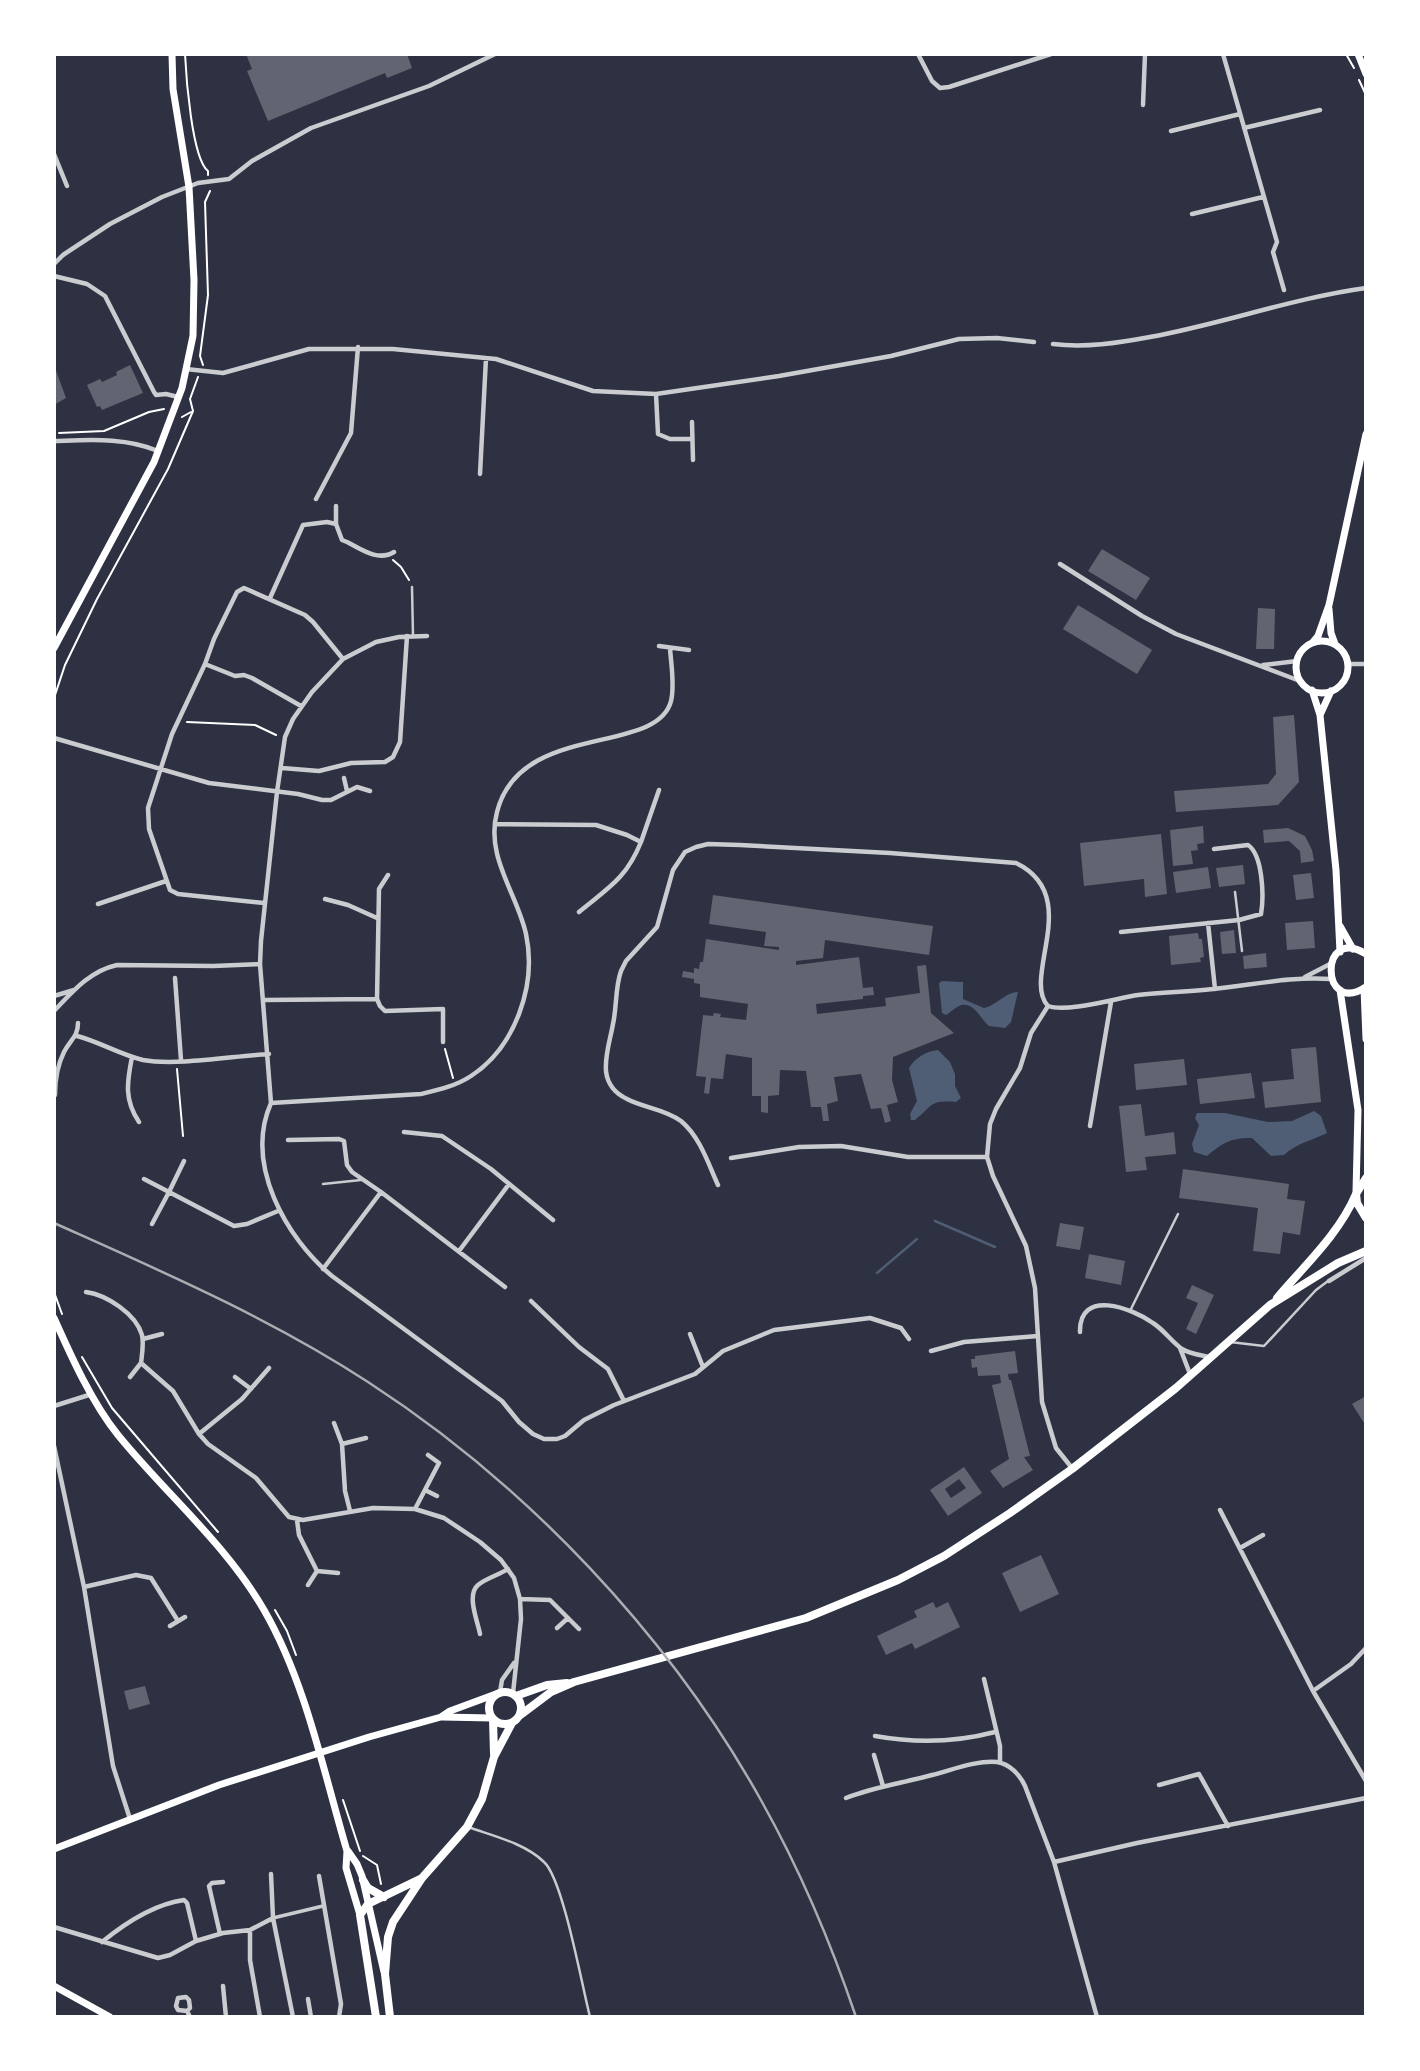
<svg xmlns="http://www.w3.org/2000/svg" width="1420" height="2071" font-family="'Fira Sans Condensed',sans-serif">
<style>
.water{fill:#4f5d75}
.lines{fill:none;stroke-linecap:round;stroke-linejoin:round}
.stream{stroke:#4f5d75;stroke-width:2.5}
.building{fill:#626471;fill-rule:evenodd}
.path{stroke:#fff;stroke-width:2}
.service{stroke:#caccd0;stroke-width:2.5}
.pedestrian{stroke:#caccd0;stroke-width:3.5}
.minor{stroke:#caccd0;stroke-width:4.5}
.secondary{stroke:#fff;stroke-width:7}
.primary{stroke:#fff;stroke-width:8}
.rail{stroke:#abadb3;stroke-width:2.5}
</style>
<rect width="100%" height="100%" fill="#2d3142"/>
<!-- water -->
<path class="water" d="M942,981L963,982V999L984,1008C997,1005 1006,992 1018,992L1011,1022L1005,1028L989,1026C981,1020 975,1003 962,1005C957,1006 951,1012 946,1015L942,1013L939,983Z
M938,1050L950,1062L955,1074V1086L961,1098L956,1102C929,1100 934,1105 915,1120H911L910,1114L917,1101L909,1068C915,1058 926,1051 938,1050Z
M1314,1111L1321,1116L1327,1133C1313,1140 1295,1144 1284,1155L1271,1156L1252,1138C1232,1137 1222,1143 1207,1156L1194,1152L1192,1144L1199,1125L1195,1118L1197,1113H1225L1268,1122L1292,1121Z"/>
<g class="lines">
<!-- stream -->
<path class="stream" d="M935,1221L995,1247
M877,1273L917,1239"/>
</g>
<!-- building -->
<path class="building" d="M246,54H407L412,68L387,78L385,73L268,121L247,71L252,69Z
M54,365L66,398L54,405Z
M130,365L143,393L102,410L100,406L97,407L87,385L100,379L102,382L117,375L116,372Z
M1102,549L1150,578L1136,600L1088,571Z
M1078,605L1152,650L1137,674L1063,629Z
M1258,608L1275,609L1274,649H1256Z
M1294,715L1299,782L1278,805L1176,812L1174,791L1268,784L1276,774L1273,717Z
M1203,826L1204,843L1197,844L1198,850L1191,851L1193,864L1173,866L1170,830Z
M1288,828L1305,836L1312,850L1314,861L1301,863L1300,851L1289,841L1264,843L1263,830Z
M1161,834L1167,894L1145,897L1144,879L1084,886L1080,843Z
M1243,865L1245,884L1219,887L1216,868Z
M1208,867L1211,888L1176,893L1173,872Z
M1311,873L1314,898L1296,900L1293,875Z
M713,895L933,926L929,955L825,940L823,958L796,961V965L859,957L863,988L873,987L874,995L863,996V999L816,1004L817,1014L886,1006L885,998L920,993L917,966L926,965L931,1013L954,1033L893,1057L892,1080L898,1102L887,1105L891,1121L885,1123L881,1108L871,1109L861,1074L834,1077L838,1101L827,1104L829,1121H823L821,1107H811L806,1071L780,1070L779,1095L768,1096V1113L761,1112V1096H752V1058L726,1054L723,1079L711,1078L709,1094L704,1093L706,1077L696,1076L703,1015L713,1016L714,1013L721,1014L720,1017L746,1020L748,1004L700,997V984L694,983V979L682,977L683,971L694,973V968L699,969L700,962H703L706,939L779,950V947L764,946L766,932L709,924Z
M1313,921L1315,948L1287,950L1285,923Z
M1234,930L1236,953L1222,954L1220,932Z
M1198,933L1199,939H1202L1204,957L1200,958L1201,962L1171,965L1169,936Z
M1266,953L1267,967L1244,969L1243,956Z
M1316,1047L1321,1102L1265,1108L1262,1082L1294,1079L1291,1049Z
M1184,1059L1187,1085L1136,1090L1134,1064Z
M1251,1073L1255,1098L1200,1104L1197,1079Z
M1141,1104L1145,1136L1174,1132L1176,1154L1145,1157L1147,1170L1126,1172L1119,1106Z
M1183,1169L1289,1184L1287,1199L1305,1201L1300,1235L1283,1232L1280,1254L1253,1251L1258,1208L1179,1198Z
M1060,1223L1084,1227L1080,1250L1056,1246Z
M1089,1254L1125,1261L1121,1285L1085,1278Z
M1192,1285L1214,1295L1196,1334L1186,1329L1198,1303L1186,1298Z
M1015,1351L1018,1373L1008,1374L1009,1380H1011L1030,1456L1024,1457L1033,1470L1003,1488L990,1471L1009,1459L992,1385L1001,1383L1000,1375L978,1376L977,1367L972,1368L971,1359H975V1356Z
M1366,1396V1426L1352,1404Z
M964,1467L982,1493L948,1516L930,1490ZM959,1479L966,1488L951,1498L945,1489Z
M1041,1555L1059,1594L1020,1612L1002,1573Z
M933,1602L936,1608L948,1602L960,1627L915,1649L912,1643L886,1655L877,1636L917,1617L914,1611Z
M145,1686L150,1704L129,1710L124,1691Z"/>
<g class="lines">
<!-- path -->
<path class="path" d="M185,54C186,76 192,159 208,171V175
M1346,54L1354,68
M1359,80L1366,95
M203,365L200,356L208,295L205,202L210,191
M182,417L191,412
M59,433L104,431L149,412L164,409
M393,560L401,567L409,580
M54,698L65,665L97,599L168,469L193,411L190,399L198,377
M187,722L255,725L276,735
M445,1049L453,1078
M177,1069L183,1136
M54,1292L62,1314
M82,1357L112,1408L218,1532
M275,1610L287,1631L296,1655
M343,1800L360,1851
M363,1856L377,1865L381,1884"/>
<!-- service -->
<path class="service" d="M412,587L413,636
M1235,892L1242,951
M323,1184L361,1180
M1130,1311L1178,1214
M1230,1342L1264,1346L1316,1290L1328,1281
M471,1828C494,1836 526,1844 544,1862C563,1879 582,1986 590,2017"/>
<!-- pedestrian -->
<path class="pedestrian" d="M273,1918L323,1906"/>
<!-- minor -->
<path class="minor" d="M918,54L932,81L940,88L949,87L1051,54
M1223,54L1277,242L1273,252L1284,290
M1143,105L1145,54
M1244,128L1320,110
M1171,131L1240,114
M54,154L67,186
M1192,214L1263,197
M54,264L63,255L110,224L162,197L198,183L229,179L252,161L311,128L429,86L495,54
M54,276L87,284L105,296L154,392L156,395L166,394L178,397
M1053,344C1085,348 1118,343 1150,337C1222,324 1293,298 1366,288
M186,369L223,373L309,349H393L496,359L593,391L656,394L779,376L891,356L959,339L997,338L1034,342
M656,394L658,434L670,439H692
M692,422L693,460
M54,441C89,440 125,437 158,451
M480,474L486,358
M316,499L351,433L358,347
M336,506V524
M1060,564L1142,616L1176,634L1300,681
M270,598L303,525L327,522L336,524L342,540L347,542C361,549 378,562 394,552
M427,636L399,637L376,642L343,659L312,692L293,719L285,737L277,792L261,941L260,964L271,1103C244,1164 286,1238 332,1276L502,1401L519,1422L533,1434L544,1439H557L565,1436L584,1420L614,1405L695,1374L723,1351L774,1330L870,1318L901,1328L909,1339
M659,646L689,650
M205,664L235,676L244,675L252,678L301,706
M1347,664H1366
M1263,665L1297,661
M54,738L209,783L298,794L322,800H331L357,787L370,791
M282,768L319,771L351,763L385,762L393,757L400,742L407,636
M344,778L347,791
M495,824L596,825L627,835L641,842L659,790
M325,899L348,905L377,918
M264,903L178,894L170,890L149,829L148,808L172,734L205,664L214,639L237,592L244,588L305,615L313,622L343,659
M98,904L166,881
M579,912C608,888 626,879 641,842
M1208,923L1215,989
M1121,932L1239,920L1261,914C1264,897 1263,855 1248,845L1214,849
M1305,977L1330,964
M175,978L181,1060
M54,996L74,990
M377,999L379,889L388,875
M264,1000L377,999L380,1006L385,1011L443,1009V1042
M1048,1006L1031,1033L1020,1068L996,1109L990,1124L987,1157L993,1176L1026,1246L1035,1288L1042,1402L1056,1448L1072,1468
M1048,1006C1067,1013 1117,998 1138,995C1163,992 1188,992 1213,989C1253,985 1291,976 1331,979
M54,1011C73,991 90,971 117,965L213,966L260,964
M77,1036C100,1042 121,1055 143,1060C176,1066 233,1056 269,1054
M132,1057C127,1082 124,1100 139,1122
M55,1095C55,1080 57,1066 64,1052C70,1040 78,1037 78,1023
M271,1103L421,1094C438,1090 456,1086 471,1076C515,1047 537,986 526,934C517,893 485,857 497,812C520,721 657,756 671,701C675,685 671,664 670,648
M1090,1126L1111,1002
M404,1132L442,1136L491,1169L553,1220
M288,1140L339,1139L344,1141L347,1165L352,1172L381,1192L505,1287
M731,1158L799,1147L841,1146L908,1157H987
M144,1179L169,1192L184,1161
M718,1185C708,1163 700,1137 681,1121C665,1109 644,1108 627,1099C594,1083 608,1052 613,1024C617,1006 615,988 621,971L626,961L657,927L673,870L685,852L696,847L708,844L740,845L890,853L1016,863C1084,896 1021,977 1048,1006
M152,1224L169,1192L234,1226L247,1224L278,1211
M459,1251L509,1184
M323,1269L381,1192
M1329,1281L1366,1258
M86,1292C107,1295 136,1314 142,1335C144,1344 142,1354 141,1363
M531,1301L579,1347L608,1369L624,1401
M1080,1332C1079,1288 1132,1308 1153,1323C1164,1330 1172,1342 1182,1349C1190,1354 1200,1355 1209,1357
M690,1334L703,1367
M143,1339L162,1334
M1180,1348L1190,1374
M931,1351L964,1342L1038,1336
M130,1377L141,1363L173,1391L199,1434L208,1444L256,1478L289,1517L303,1520L373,1508L415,1509L444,1518L480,1542L501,1560L514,1578L520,1599L521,1619L513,1693
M235,1377L251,1389
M54,1406L92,1394
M334,1423L342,1444
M199,1434L242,1399L269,1368
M54,1446L84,1587L113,1766L130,1819
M425,1490L437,1496
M415,1509L439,1463L428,1455
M1220,1510L1313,1691L1366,1781
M350,1511L345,1491L342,1444L366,1438
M297,1520L299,1535L317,1571L308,1585
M1240,1548L1263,1535
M317,1571L338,1573
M84,1587L136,1575L151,1578L178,1621
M520,1599L550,1600L579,1629
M170,1626L185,1617
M557,1628L568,1618
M480,1634C478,1622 466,1595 478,1585C486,1578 499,1575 508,1569
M984,1679L1000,1746V1762
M1313,1691L1351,1664L1366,1648
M500,1692L502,1680L514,1663
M875,1736C914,1743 957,1742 995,1732
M874,1755L883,1786
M1159,1785L1199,1774L1228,1826
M846,1798C874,1787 903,1783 932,1775C952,1770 977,1760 997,1762C1010,1764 1020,1775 1025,1786L1054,1862L1097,2017
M1054,1862L1137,1843L1366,1798
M319,1876L341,2004L339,2017
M273,1918L293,2017
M54,1927L158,1958L170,1955L196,1941L223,1933L250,1930L273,1918L271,1874
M250,1930V1960L260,2017
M220,1934L209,1886L212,1883L223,1882
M102,1942C124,1924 155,1904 184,1900L187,1903L196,1941
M223,1986L226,2017
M308,1999L311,2017
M187,2011L190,2008L189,2000L186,1997L178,1998L176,2006L178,2010L187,2011L190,2017"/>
<!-- secondary -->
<path class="secondary" d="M1358,54L1366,74
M1329,609L1331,633L1335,644
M1296 667a26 26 0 1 1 52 0a26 26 0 1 1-52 0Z
M1313,642L1318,636L1329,605L1366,434
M54,648L154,462L182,388L193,336L194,280L189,187L173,89L172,54
M1312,690L1320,715L1336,870L1340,952
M1320,715L1331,691
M1340,926L1353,949
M1366,954C1319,924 1320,1017 1366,987
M1364,988L1366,1039
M1340,990L1358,1110L1356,1192
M54,1318C71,1356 92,1403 118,1435C165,1493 226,1544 264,1610C306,1683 323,1770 347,1851L346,1868L360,1915
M442,1717L492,1718
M54,1849L219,1785L369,1737L441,1717L450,1711L496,1694
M348,1851L357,1864L362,1876L384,1972
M54,1986L110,2017"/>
<!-- primary -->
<path class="primary" d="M1366,1178L1356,1194L1357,1203L1366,1218
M1277,1298C1305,1265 1339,1234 1356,1194
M489 1708a16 16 0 1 1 32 0a16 16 0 1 1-32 0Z
M516,1696L547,1685L567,1683
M519,1716L551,1692L574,1682L806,1618L898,1580L944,1556L1010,1513L1072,1469L1176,1388L1270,1305L1338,1263L1366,1251
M493,1719L494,1754
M363,1880L368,1888L384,1897
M376,2017L360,1915L368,1904L422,1878
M390,2017L385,1974L388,1937L393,1922L422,1878L467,1827L482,1799L494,1757L512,1723"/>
<!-- rail -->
<path class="rail" d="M54,1223C161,1271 270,1318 368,1382C527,1485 670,1636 762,1802C800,1870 831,1943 856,2017"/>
</g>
<!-- border -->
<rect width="1420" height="2071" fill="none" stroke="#ffffff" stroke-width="112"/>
</svg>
